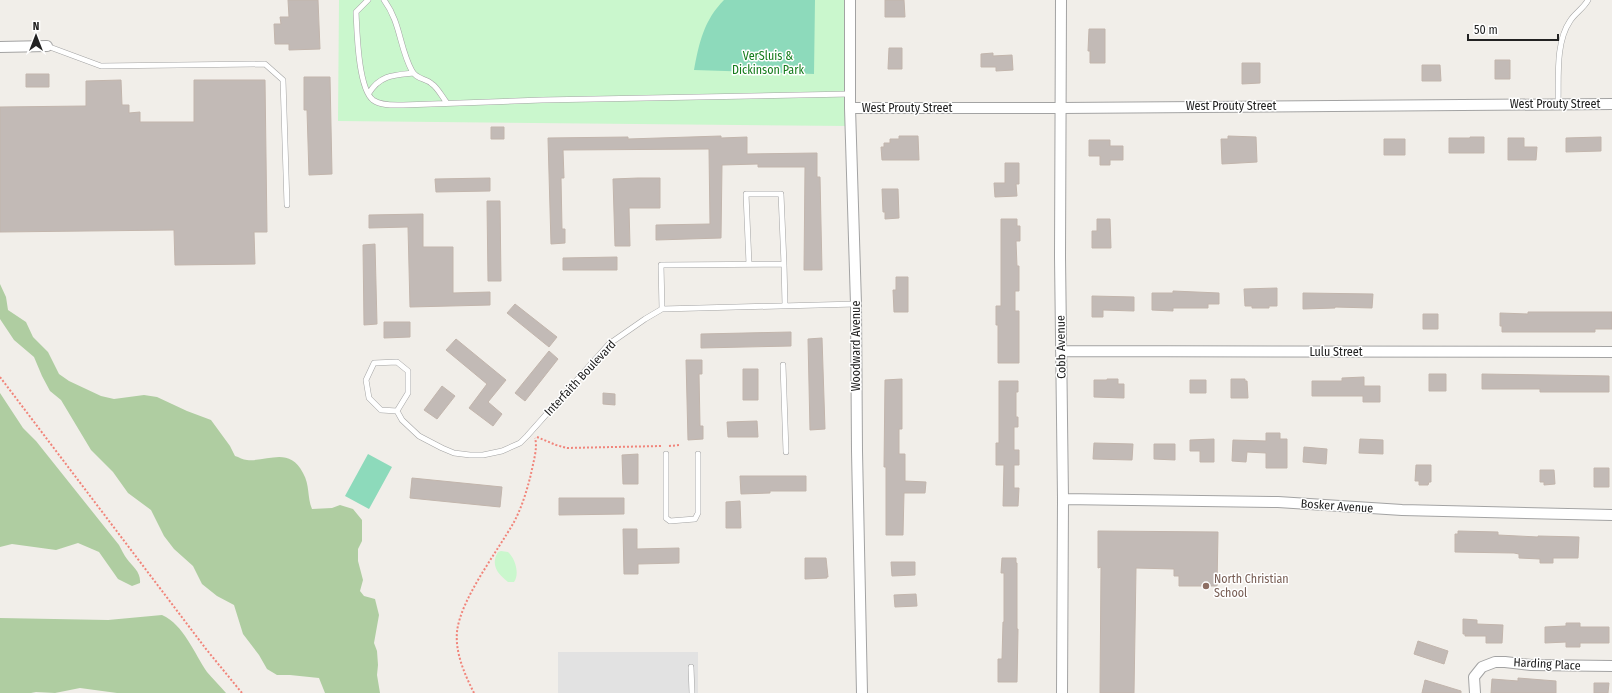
<svg xmlns="http://www.w3.org/2000/svg" width="1612" height="693" font-family="'Fira Sans Condensed',sans-serif">
<style>
.forest{fill:#afcda1}
.park{fill:#caf7cd}
.pitch{fill:#8ddabb}
.parking{fill:#e2e2e2}
.building{fill:#c2bab6;stroke:#c2b5ac}
.lines{fill:none;stroke-linecap:round;stroke-linejoin:round}
.lane-casing{stroke:#a3a3a3;stroke-width:6}
.street-casing{stroke:#a3a3a3;stroke-width:12}
.path{stroke:#f1847a;stroke-width:2;stroke-dasharray:2 2;stroke-linecap:butt}
.lane{stroke:#fff;stroke-width:5}
.street{stroke:#fff;stroke-width:10}
.education-dot{fill:#8d6e63;stroke:#fff;stroke-width:1.5}
.labels{text-anchor:middle;dominant-baseline:central;stroke-width:3;stroke-linejoin:round;paint-order:stroke}
.park-label{font-size:12px;fill:#147b1b;stroke:#fff}
.street-label{font-size:12px;fill:#222;stroke:#fff}
.education-label{font-size:12px;fill:#785e54;stroke:#fff;text-anchor:start}
</style>
<rect width="100%" height="100%" fill="#f1eee9"/>
<!-- forest -->
<path class="forest" d="M0,284L6,297L8,310L26,322L33,337L48,352L59,374L69,381L101,396L114,399L144,395L157,397L187,411L211,420L230,446L235,456C239,457 243,460 247,460C268,462 289,446 303,473C310,485 307,497 312,509L332,508L340,505L353,509L362,520V541L358,549V561L363,580L360,591L364,596L375,599L379,615L374,643L377,651L378,665L377,675L380,693H325L319,678L290,675H277L267,669L259,655L243,634L234,605L217,596L202,584L193,566L174,549L164,536L151,510L128,493L113,472L91,450L61,400L50,391L42,376L34,357L14,340L0,319Z
M0,393L23,428L36,441L119,545C121,549 124,555 127,559C133,567 141,572 140,583L132,586L118,579L99,552L78,543L56,550L12,544L0,547Z
M162,615C184,625 194,653 207,672C213,679 220,686 226,693H117L80,688L55,693L36,692L31,693H0V618L108,620Z"/>
<!-- park -->
<path class="park" d="M339,0H849L850,126L338,121Z
M501,551L508,552C515,558 520,574 514,582H508C498,574 490,565 498,552Z"/>
<!-- pitch -->
<path class="pitch" d="M724,0H815L814,74L694,70C699,43 704,20 724,0Z
M368,454L392,467L369,509L345,496Z"/>
<!-- parking -->
<path class="parking" d="M558,652H698V693H558Z"/>
<!-- building -->
<path class="building" d="M288,0H318L320,49L289,50V44H275L274,24H281L280,17H289Z
M885,0H904L905,17H885Z
M1089,29H1105V63H1090V51H1088Z
M889,48H902V69H888Z
M993,53V56L1012,55L1013,70L996,71V67H981V54Z
M1495,60H1510V79H1495Z
M1242,63H1260V83L1242,84Z
M1422,65H1440L1441,81H1422Z
M26,74H49V87H26Z
M304,77H330L332,174L309,175L307,110H304Z
M121,80L122,105H129V113L140,112V122H194V80H265L267,232H254L255,264L175,265L174,230L0,232V107L86,106V81Z
M491,127H504V139H491Z
M721,136V138L747,137V154L817,153V177H820L822,270H804L805,167H758V164L722,165L721,238L656,240V225L710,224L709,149L563,150L564,178H561L562,229H565V243L551,244L548,138L628,137V139Z
M899,136H918L919,160H882L881,147H884V143H890V139H899Z
M1228,136L1256,137L1257,162L1222,164L1221,139H1228Z
M1470,137H1484V153H1449V138H1470Z
M1601,137V151L1566,152V138Z
M1508,138H1524V147H1537L1536,160H1508Z
M1384,139H1405V155H1384Z
M1089,140H1110V146H1123V160H1110V165H1100V156H1089Z
M1005,163H1019V184H1016L1017,196L995,197L994,183H1005Z
M490,178V191L436,192L435,179Z
M638,178H660V208H629L630,246H615L613,179Z
M882,189H898L899,218L885,219V212H883Z
M487,201H500L501,281H488Z
M423,214V247H453V293L490,292V305L410,307L408,227L369,228V215Z
M1001,219H1017V226H1020V241H1016L1017,266H1019V291H1015V311H1019V363H998V325H996V306H1001Z
M1097,219H1110L1111,248H1092V231H1097Z
M375,244L377,324L364,325L363,245Z
M617,257V270H563V258Z
M896,277H908V312H894L893,290H896Z
M1277,288V306H1269V308H1252V306H1245L1244,289Z
M1173,291L1219,293V304H1208V308H1173V311L1152,310V293H1173Z
M1303,293L1373,294L1372,308L1335,307V308L1303,309Z
M1092,296L1134,297V311L1103,310V317H1092Z
M515,304L557,337L549,347L507,313Z
M1528,312H1612V329H1595V332H1502V326H1500V313L1528,314Z
M1423,314H1438V329H1423Z
M384,322H410V337L384,338Z
M791,332V346L701,348V334Z
M822,338L825,429L810,430L808,339Z
M456,339L506,380L488,402L502,414L493,426L469,408L487,384L446,350Z
M549,351L558,359L525,401L515,393Z
M686,360H702V374H699L700,426H703V439L688,440Z
M743,369H758V400H743Z
M1429,374H1446V391H1429Z
M1482,374L1609,376V392H1540V389H1482Z
M1364,377V386H1380V402H1363V396H1312V381H1342V378Z
M902,379V429H899V454H905V481L926,482L925,493H904L903,535H886V467H884L885,380Z
M1107,379H1118V384H1124V398L1094,397V380H1107Z
M1231,379H1245V381H1247L1248,398H1231Z
M1190,380H1206V393H1190Z
M999,381H1018V392H1016V417H1018V427H1014V450H1019V465H1014V488H1019L1018,506H1003L1004,465H996V443H999Z
M442,386L455,396L437,419L424,410Z
M603,393L615,394V405L603,404Z
M757,421L758,437H728L727,422Z
M1266,433H1280V439H1287V468H1266V453L1247,452L1246,462L1232,461L1233,440L1266,441Z
M1214,439V462H1200V451H1190V440Z
M1360,439L1383,440V454L1359,453Z
M1094,443L1133,444L1132,460L1093,459Z
M1154,444H1175V460L1154,459Z
M1304,447L1327,449L1326,464L1303,462Z
M638,454V484H623L622,455Z
M1416,465H1431V482H1429L1428,485H1419V481H1415Z
M1594,468H1609V487H1594Z
M1540,470H1554L1555,484L1544,485V482H1540Z
M740,476H806V491H770V493L741,494Z
M412,478L502,487L500,507L410,498Z
M559,498H624V514L559,515Z
M740,501L741,528H726V502Z
M623,529H637V549L679,548V563L638,564V574H624Z
M1098,531L1218,532L1217,586H1179V576H1174V569L1136,568L1134,693H1100L1101,567L1098,568Z
M1458,531L1498,532V535L1538,537V536L1579,537L1578,558H1553V563H1540V559L1519,558V554L1514,553L1455,552V534H1458Z
M805,558H826L828,577H826L827,578L805,579Z
M1002,558H1016V563H1017V629H1018L1017,682H998V659H1002L1003,622H1004V573H1001Z
M891,562H915V575L892,576Z
M916,594L917,606L895,607L894,595Z
M1463,619L1477,620V624L1503,625L1502,643H1486V636H1465V634H1463Z
M1566,623H1580V627H1609V643H1580V647H1566V642L1545,643V627L1566,626Z
M1418,641L1448,651L1444,664L1414,654Z
M1518,678L1556,681V693H1491L1492,679L1518,681Z
M1425,680L1461,691V693H1422Z
M1594,683H1609L1608,693H1594Z"/>
<g class="lines">
<defs>
<path id="lane" d="M368,0L356,12C357,31 358,88 373,100C381,106 394,105 403,105L542,100L850,94
M384,0C401,23 399,47 412,71C417,80 426,78 432,84C438,88 442,97 447,103
M47,46L101,66L265,64L283,80L287,205
M369,93C380,75 394,75 413,73
M1558,104C1559,79 1555,43 1570,21C1575,13 1583,9 1588,0
M749,264L746,194H781L784,264
M662,309L661,265L784,264L785,305
M783,365L786,452
M397,411L381,410L369,398L366,380L374,363L397,362L408,371V393L397,411L402,420L419,436L442,448L454,453L470,455H483L502,451L520,443L527,436L609,344L645,319L662,309L856,304
M666,454V518L670,521L695,519L698,513V454
M691,667L692,693"/>
<path id="street" d="M850,0V108L856,304L857,451L862,693
M1061,0L1060,257L1063,499L1062,693
M0,47L47,46
M850,108H1061L1612,104
M1061,351L1612,352
M1063,499L1278,502L1402,510L1612,515
M1475,693L1474,677L1482,667L1495,662H1505L1531,665L1612,666"/>
</defs>
<!-- lane casing -->
<use href="#lane" class="lane-casing"/>
<!-- street casing -->
<use href="#street" class="street-casing"/>
<!-- path -->
<path class="path" d="M0,377L206,649L242,693
M537,437L556,445L567,448L662,446
M669,446L680,445
M474,693C465,675 455,653 457,632C460,600 497,552 514,522C522,507 527,490 531,474C533,463 538,448 535,438"/>
<!-- lane -->
<use href="#lane" class="lane"/>
<!-- street -->
<use href="#street" class="street"/>
</g>
<!-- markers -->
<circle class="education-dot" cx="1206" cy="586" r="4"/>
<g class="labels">
<!-- park labels -->
<g class="park-label">
<text x="768" y="56">VerSluis &amp;<tspan x="768" dy="14">Dickinson Park</tspan></text>
</g>
<!-- street labels -->
<g class="street-label">
<text x="1555" y="104">West Prouty Street</text>
<text x="1231" y="106">West Prouty Street</text>
<text x="907" y="108">West Prouty Street</text>
<text transform="translate(856 346) rotate(-90)">Woodward Avenue</text>
<text transform="translate(1061 347) rotate(-91)">Cobb Avenue</text>
<text x="1336" y="352">Lulu Street</text>
<text transform="translate(580 378) rotate(-47)">Interfaith Boulevard</text>
<text transform="translate(1337 506) rotate(4)">Bosker Avenue</text>
<text transform="translate(1547 664) rotate(3)">Harding Place</text>
</g>
<!-- education labels -->
<g class="education-label">
<text x="1214" y="579">North Christian<tspan x="1214" dy="14">School</tspan></text>
</g>
</g>
<!-- north arrow -->
<g transform="translate(36 36)" stroke="#ffffff" stroke-width="3" paint-order="stroke">
<path d="M0-3L7 15L0 10L-7 15Z" fill="#222222"/>
<text y="-6" font-size="11" font-weight="bold" text-anchor="middle" fill="#222222">N</text>
</g>
<!-- scale -->
<path d="M1468 34v6h90v-6" fill="none" stroke="#222222" stroke-width="2"/>
<text x="1474" y="34" font-size="12" fill="#222222" stroke="#ffffff" stroke-width="3" paint-order="stroke">50 m</text>
</svg>
